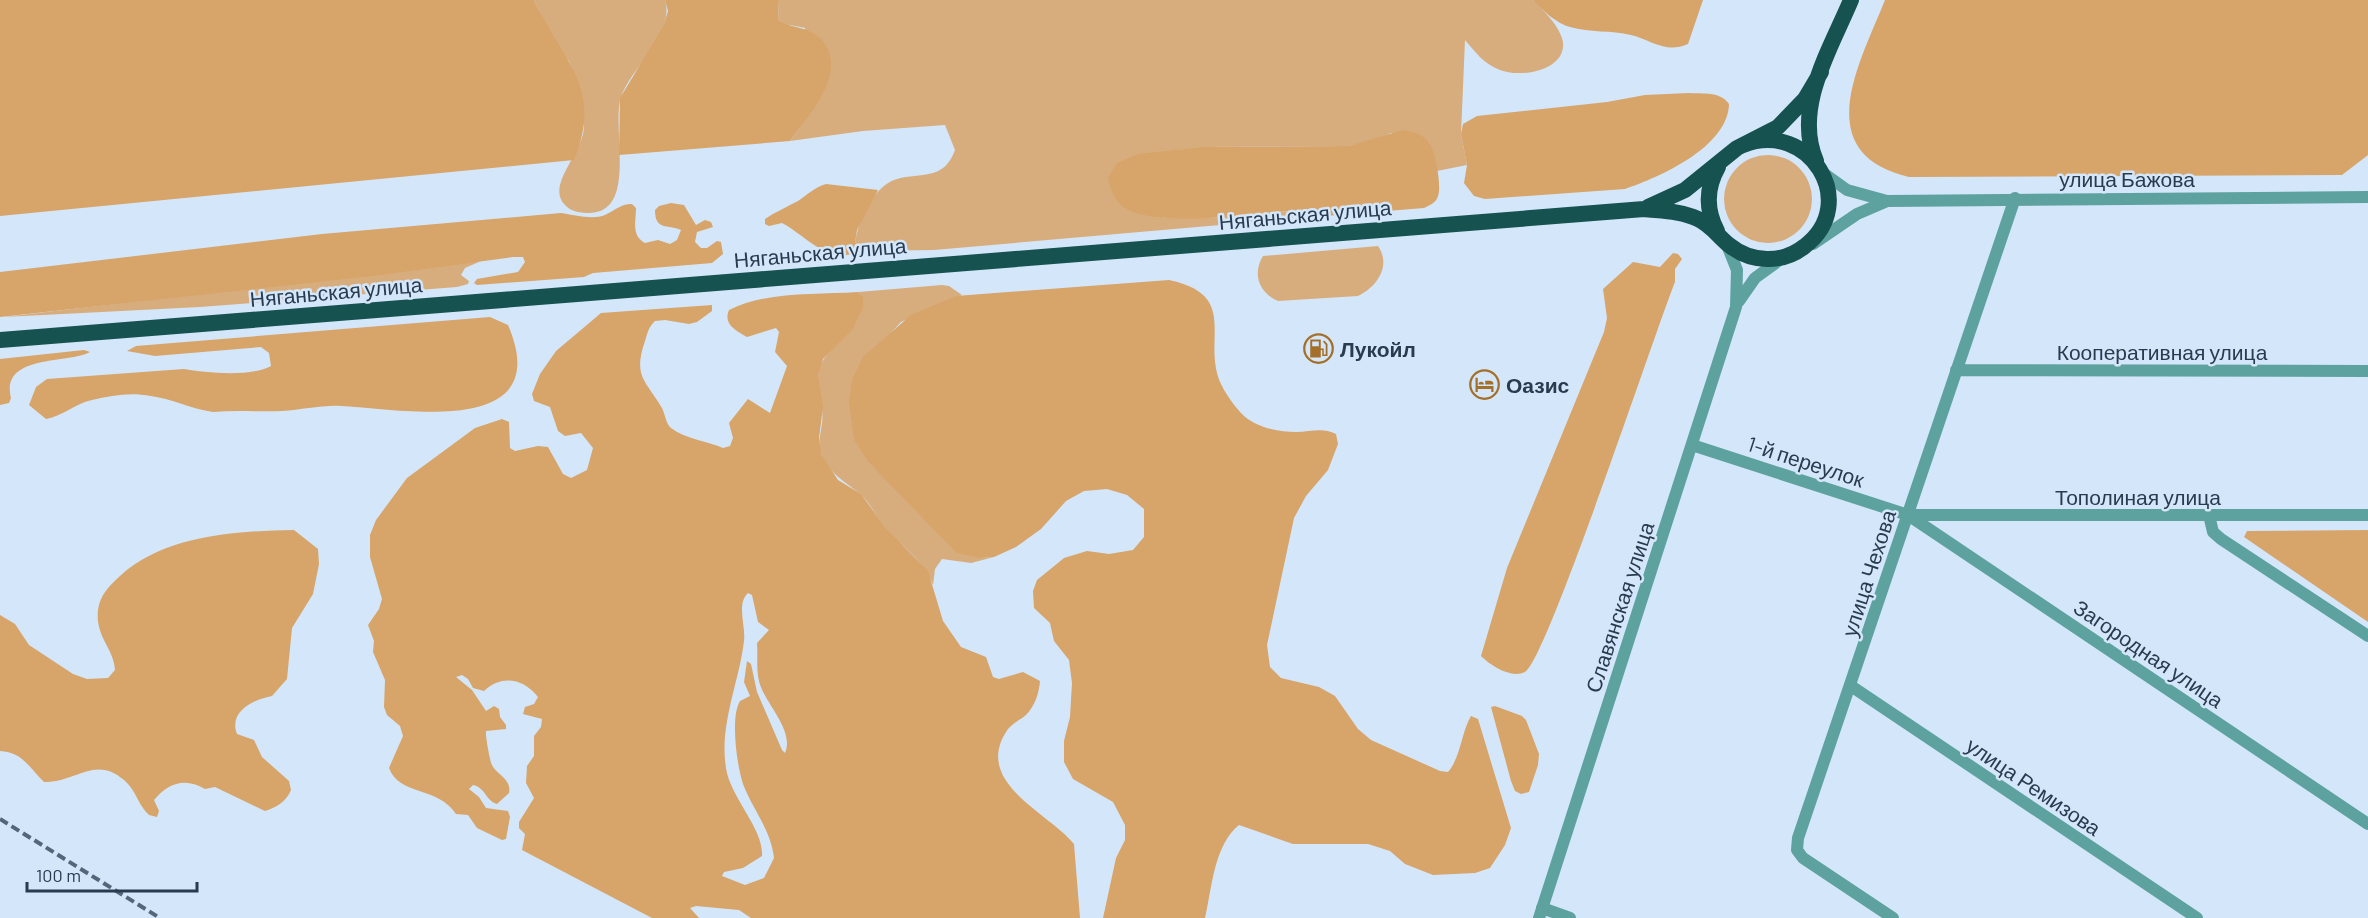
<svg xmlns="http://www.w3.org/2000/svg" width="2368" height="918" font-family="Barlow,sans-serif">
<style>
.green{fill:#d8ad7d}
.forest{fill:#d7a469;fill-rule:evenodd}
.lines{fill:none;stroke-linecap:round;stroke-linejoin:round}
.minor{stroke:#5da29e;stroke-width:12}
.tertiary{stroke:#5da29e;stroke-width:12}
.trunk{stroke:#16524f;stroke-width:16}
.rail{stroke:#54677a;stroke-width:4;stroke-dasharray:9 4.5;stroke-linecap:butt}
.labels{text-anchor:middle;dominant-baseline:central;stroke-width:5;stroke-linejoin:round;paint-order:stroke}
.street-label{font-size:21px;fill:#293c4f;stroke:#d4e6fa}
.poi-label{font-size:21px;font-weight:bold;fill:#293c4f;stroke:#d4e6fa;text-anchor:start}
</style>
<rect width="100%" height="100%" fill="#d4e6fa"/>
<!-- green -->
<path class="green" d="M534,0H665C675,36 632,65 621,97C611,126 638,212 590,213C581,213 571,212 565,205C545,185 584,153 584,126C584,113 577,80 572,68C569,58 560,50 555,41C547,28 541,14 534,0Z
M779,0H1533C1544,11 1560,26 1563,42C1566,71 1520,78 1500,70C1484,64 1476,53 1465,40L1461,134L1467,165L1437,171L1429,142L1391,133L1379,139L1349,146L1205,147L1163,218H1212L1290,211L1294,217L1288,219L934,250L866,251L861,250L855,242C859,220 873,186 897,179C921,172 944,181 955,150L945,125L863,131L790,141L807,118L805,28L785,24L778,19Z
M1724 199a44 44 0 1 1 88 0a44 44 0 1 1-88 0Z
M1378,246C1392,266 1376,288 1358,296L1278,301C1259,293 1252,274 1263,256Z
M481,261L465,268L461,275L469,281L468,284L457,287L200,307L4,317Z
M942,285L949,286L962,295L901,322L888,336L869,463L908,500L981,558L994,557L971,563L942,559L935,569L933,585C924,560 901,546 884,526C876,516 869,501 859,493C844,481 829,473 821,454C817,444 821,433 822,423C824,408 818,392 818,377C818,347 863,337 863,296L858,292Z"/>
<!-- forest -->
<path class="forest" d="M0,0H534C563,62 604,87 574,160L0,216Z
M665,0H779L778,19C790,29 808,26 820,38C851,70 809,115 790,141L619,155L620,98L664,25L668,11Z
M1533,0H1703L1688,44C1666,54 1651,40 1631,35C1611,30 1590,33 1570,27C1556,23 1543,11 1533,0Z
M1885,0H2368V155L2342,175L1909,177C1808,153 1860,63 1885,0Z
M1689,93C1703,94 1720,91 1729,104C1728,147 1660,177 1625,189L1485,199L1474,196L1464,183L1467,165L1461,134L1463,124L1477,116L1607,102L1645,95Z
M1403,130C1412,132 1421,133 1428,141C1435,149 1442,186 1438,196C1436,203 1430,205 1424,208L1301,218L1294,217L1290,211C1252,214 1151,229 1122,206C1114,199 1110,188 1108,178L1117,163L1138,154L1205,147L1349,146Z
M826,184L878,190L857,230L855,242L861,250C830,268 807,236 782,223L769,226L765,224V219C775,212 787,207 798,201C808,194 814,188 826,184Z
M671,203L684,205L696,225L705,220L711,222L713,227L697,232L695,242L701,248H707L717,241L721,242L723,254L712,263L593,273L584,277L477,285L474,283L477,279L518,272L525,262L523,257H513L373,276L0,317V272L322,234L561,213C574,215 593,220 605,215C616,210 620,204 632,204L636,208C636,222 631,235 645,243L658,240L670,244L677,240L681,230C668,224 655,231 655,210L659,206Z
M1673,253L1678,254L1682,259L1675,269V282C1656,329 1546,662 1525,672C1511,679 1490,665 1481,656L1507,568L1604,332L1607,318L1603,289L1633,262L1660,267Z
M1169,280C1240,295 1202,339 1220,382C1225,393 1233,404 1241,413C1254,427 1277,432 1296,432C1311,432 1322,427 1336,434L1338,444L1328,470L1306,496L1294,518L1267,645L1270,667L1281,678L1319,687L1335,696L1358,729L1371,740L1440,771L1448,772C1461,757 1461,733 1471,716L1478,719L1511,828L1505,845L1490,868L1475,873L1433,875L1405,864L1390,851L1368,844H1293L1239,825C1214,845 1212,888 1205,918H1103L1116,858L1125,840V825L1113,802L1073,779L1064,762V741L1070,717L1072,683L1069,660L1054,641L1050,623L1034,608L1033,591L1037,580L1064,558L1087,551L1109,554L1133,550L1144,537V509L1127,495L1107,489L1084,491L1066,501L1041,529L1016,547L994,557L981,558L957,553L869,463L854,439L849,402L852,380L863,357L911,315L956,296Z
M858,292L863,296V308L853,329L823,359L818,375L823,407L819,438L821,454L838,480L861,494L885,527L928,571L943,621L961,647L986,657L993,677L999,679L1023,672L1040,681C1039,693 1035,706 1026,715C1020,720 1013,723 1008,729C971,782 1048,812 1074,844L1080,918H751L739,910L696,906L690,908L699,918H652L522,850L525,834L519,828V822L534,798L526,783L527,766L534,756V736L541,727L542,719L523,714L525,707L534,704L538,697C524,679 502,674 484,691L473,688L468,679L462,675L456,677L472,690L486,711L494,706L499,709L500,717L506,725V729L486,731C485,734 490,762 492,765C497,775 512,779 509,793L497,804C486,801 485,787 473,785L469,789L479,797L486,808L508,811L510,817L506,839L502,840L477,828L468,815L456,814C438,786 399,796 389,768L403,736L400,726L387,715L384,707L385,680L373,652L374,641L368,625L379,609L382,599L370,557V535L376,520L407,478L475,428L502,419L509,422L510,448L515,451L538,446L548,447L563,474L571,478L587,470L593,448L581,433L565,436L558,431L550,407L534,401L532,394L540,374L556,351L601,313L712,305V311L697,322L689,324L665,320L655,321C648,328 648,332 645,341C633,377 645,379 662,408C665,414 666,424 671,428C685,439 707,441 723,448L730,446L733,438L729,423L748,399L770,413L787,366L775,352L779,332L776,328L747,337C735,330 723,324 729,310C767,291 816,295 858,292ZM748,593L752,595L758,622L769,630L757,643C758,655 756,669 759,681C764,703 795,730 785,753L782,750L757,692L751,664L747,661L744,682L750,696L740,701C730,717 737,766 743,784C753,810 771,830 774,858L764,878L745,885L722,876L724,872L743,868L762,856C764,829 730,797 726,768C719,725 739,683 744,641C746,626 736,604 748,593Z
M490,317L508,325C557,439 401,409 341,406C321,405 302,410 282,411C259,412 236,410 213,412C192,409 172,399 151,396C131,392 112,395 92,400C74,404 63,416 46,419L29,405L36,387L47,379L184,369C206,373 251,377 271,366L269,353L261,347L155,356L127,351L136,346Z
M84,350L90,352C68,364 0,354 11,398L9,403L0,405V359Z
M294,530L318,549L319,564L313,594L292,628L287,679L272,696C255,699 228,711 237,734L254,740L262,757L289,781L291,790C286,802 277,807 265,811L215,787L205,789C185,777 168,783 154,800L159,811L157,817L149,815C138,805 136,790 124,780C95,755 77,782 44,782C29,767 22,752 0,751V615L15,624L29,645L73,674L87,679L108,678L115,670C114,648 95,637 98,610C100,595 109,586 120,576C165,535 236,531 294,530Z
M2368,530V622L2244,537L2247,531Z
M1495,706L1522,716L1526,720L1539,754L1538,765L1529,792L1521,794L1515,791L1511,781L1491,707Z"/>
<g class="lines">
<!-- minor -->
<path class="minor" d="M1956,370L2368,371
M1692,445L1908,515L2368,824
M1909,515H2368
M2209,515L2213,532L2221,539L2368,636
M1851,686L2197,918
M1542,908L1570,918
M1893,918L1803,858L1797,850L1798,838L2015,198"/>
<!-- tertiary -->
<path class="tertiary" d="M1822,172L1847,190L1887,201L2368,197
M1813,244L1857,214L1885,202
M1739,301L1755,278L1781,259
M1539,918L1736,307L1737,270L1727,245"/>
<!-- trunk -->
<path class="trunk" d="M1816,161C1793,108 1831,48 1851,0
M1648,207L1685,190L1737,148L1778,127L1805,99L1821,72
M1717,231C1706,210 1706,188 1718,167
M0,340L1644,209C1662,211 1681,211 1698,219C1711,225 1718,236 1729,245C1751,263 1783,264 1805,246C1861,203 1809,119 1743,145"/>
<!-- rail -->
<path class="rail" d="M0,819L160,918"/>
</g>
<!-- icons -->
<defs>
<symbol id="fuel-ring" viewBox="-11 -11 22 22"><circle r="9.5" fill="#d4e6fa" stroke="#a46f29" stroke-width="1.5"/><path d="M-5.5-6h7V0h2V4h1.3V-2.5L3-4.5l.8-.8L6-3V5H2.5V1h-1V6h-7ZM-4.2-4.7v3.2H.2V-4.7Z" fill="#a46f29"/></symbol>
<symbol id="hotel-ring" viewBox="-11 -11 22 22"><circle r="9.5" fill="#d4e6fa" stroke="#a46f29" stroke-width="1.5"/><path d="M-6-4.5h1.5V1H6V5H4.5V3h-9V5H-6ZM-4 0a1.8 1.8 0 1 1 3.6 0ZM.5 0V-2.5h3Q6-2.5 6 0Z" fill="#a46f29"/></symbol>
</defs>
<g fill-rule="evenodd">
<use href="#fuel-ring" x="1302" y="332" width="33" height="33"/>
<use href="#hotel-ring" x="1468" y="368" width="33" height="33"/>
</g>
<g class="labels">
<!-- street labels -->
<g class="street-label">
<text x="2127" y="178">улица Бажова</text>
<text transform="translate(1305 214) rotate(-5)">Няганьская улица</text>
<text transform="translate(820 252) rotate(-5)">Няганьская улица</text>
<text transform="translate(336 291) rotate(-5)">Няганьская улица</text>
<text x="2162" y="351">Кооперативная улица</text>
<text transform="translate(1806 461) rotate(18)">1-й переулок</text>
<text x="2138" y="496">Тополиная улица</text>
<text transform="translate(1868 573) rotate(-72)">улица Чехова</text>
<text transform="translate(1619 607) rotate(-72)">Славянская улица</text>
<text transform="translate(2149 653) rotate(34)">Загородная улица</text>
<text transform="translate(2034 786) rotate(34)">улица Ремизова</text>
</g>
<!-- poi labels -->
<g class="poi-label">
<text x="1340" y="348">Лукойл</text>
<text x="1506" y="384">Оазис</text>
</g>
</g>
<!-- scale -->
<path d="M27 882v9h170v-9" fill="none" stroke="#293c4f" stroke-width="3"/>
<text x="36" y="882" font-size="18" fill="#293c4f" stroke="#d4e6fa" stroke-width="4.5" paint-order="stroke">100 m</text>
</svg>
